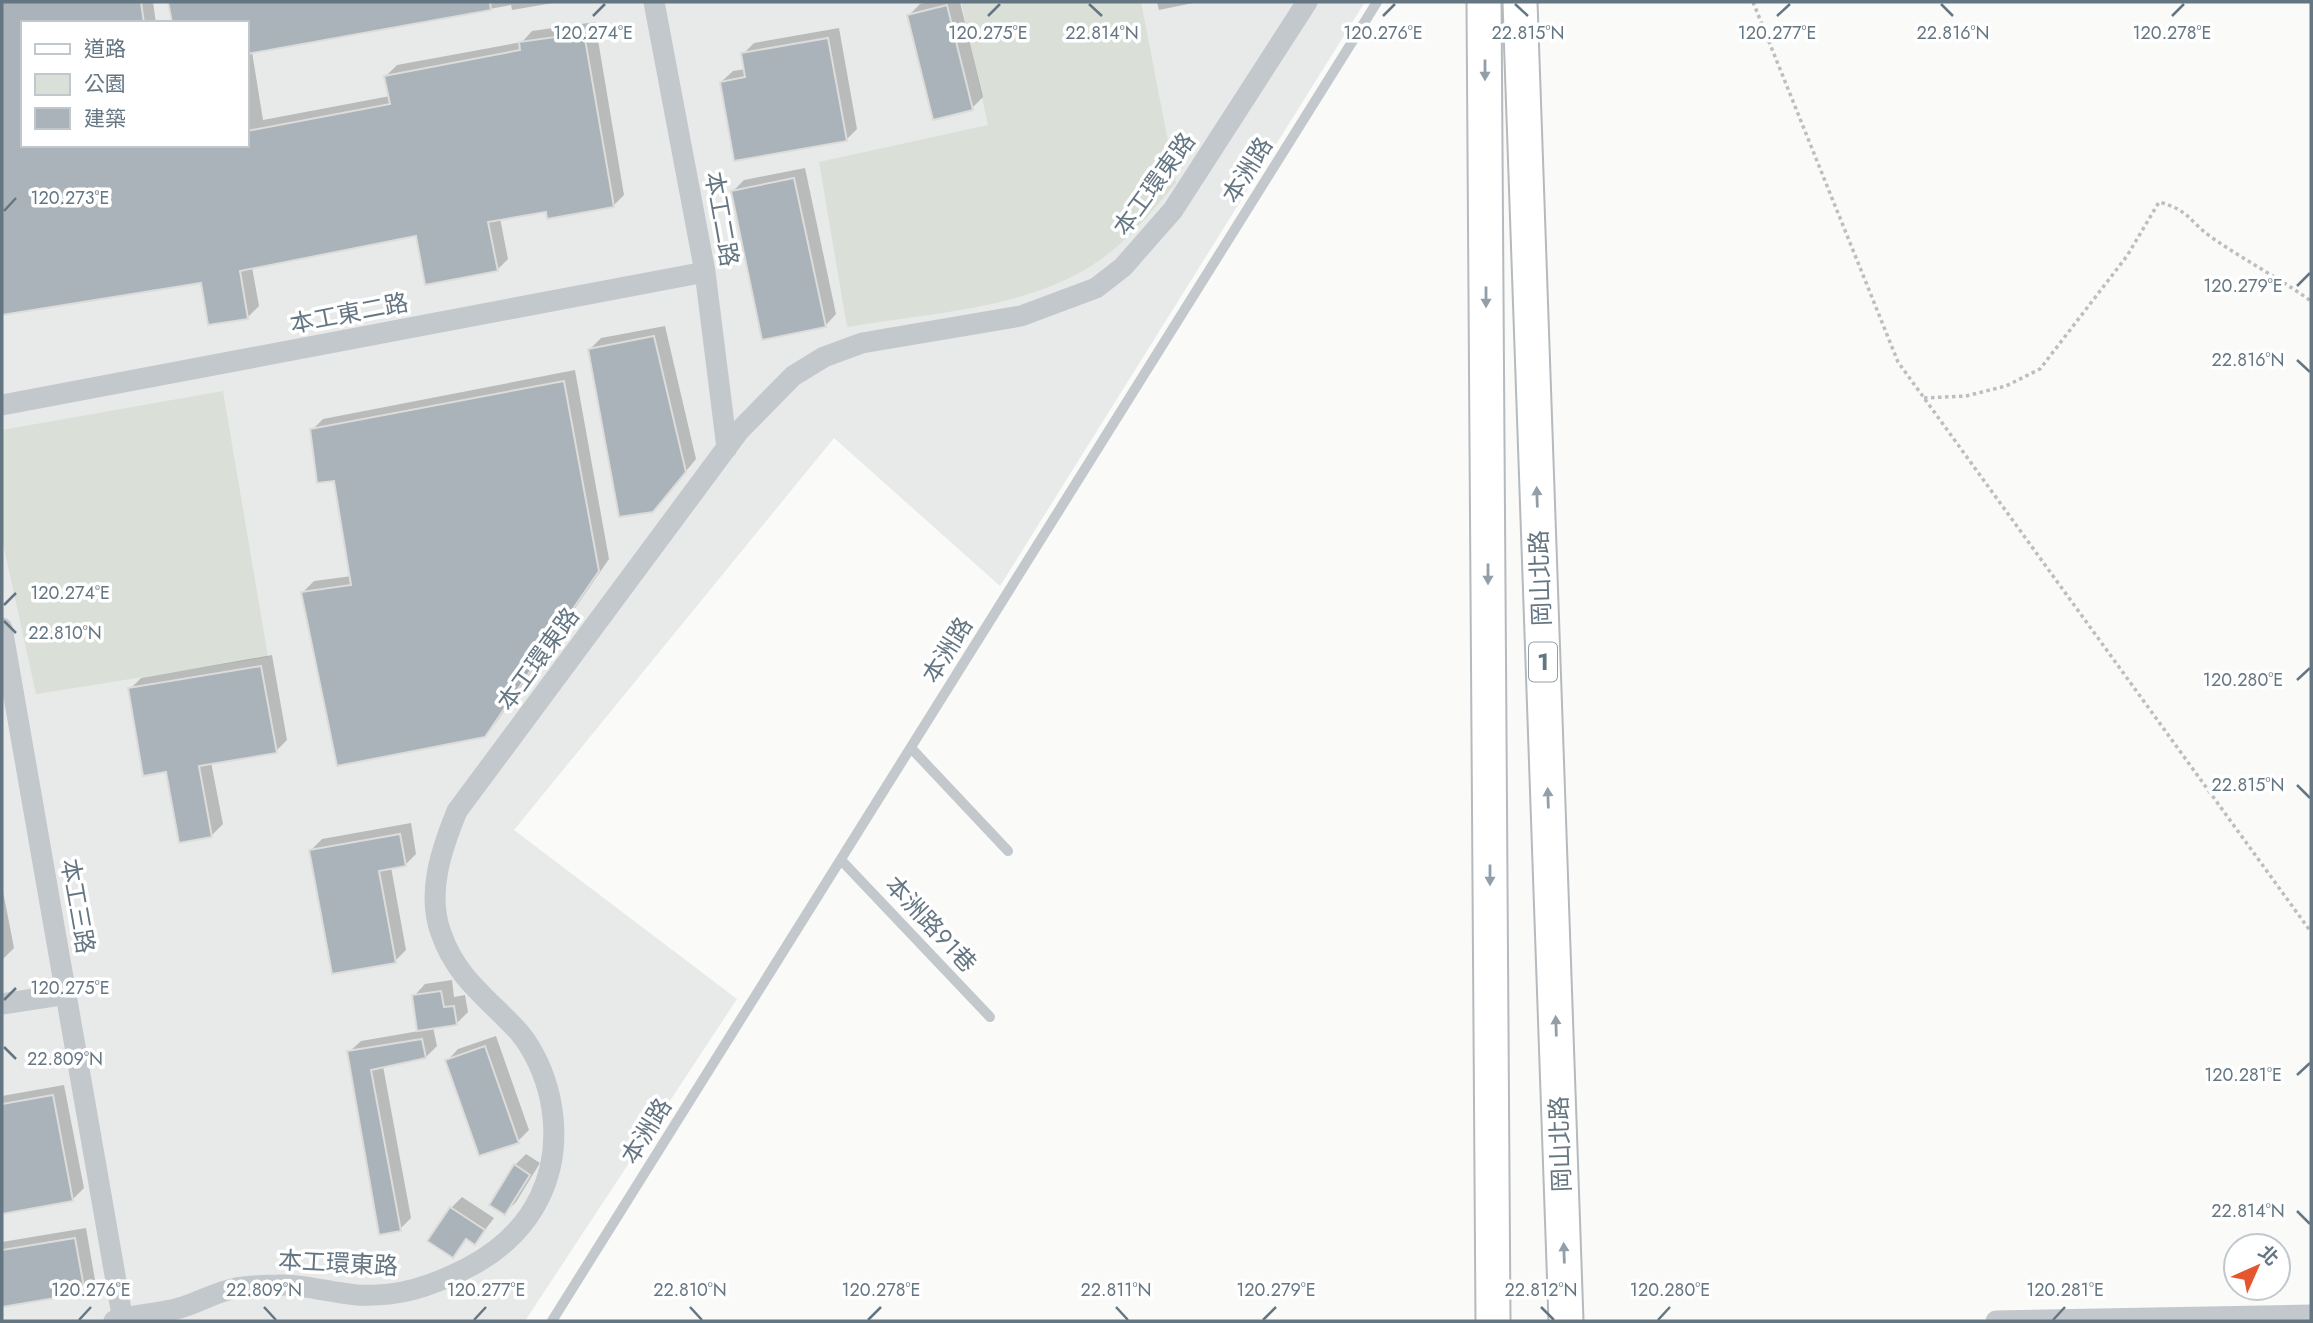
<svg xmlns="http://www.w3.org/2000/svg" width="2313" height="1323" font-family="Jost,'Noto Sans TC',sans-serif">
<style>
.built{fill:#e8e9e9;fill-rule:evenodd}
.green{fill:#dadfd7}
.shadow{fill:#0003}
.building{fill:#aab3b9;stroke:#dcdcda;stroke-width:2}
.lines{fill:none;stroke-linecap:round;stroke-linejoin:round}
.primary-casing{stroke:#b5babe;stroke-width:37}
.path{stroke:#bbbfc2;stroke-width:3.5;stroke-dasharray:3.5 3.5;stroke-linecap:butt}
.lane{stroke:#c3c8cc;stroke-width:10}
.street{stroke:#c3c8cc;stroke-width:21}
.primary{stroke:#fff;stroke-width:33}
.oneway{fill:#939fa8}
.ticks{fill:none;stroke:#657683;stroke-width:2.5}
.labels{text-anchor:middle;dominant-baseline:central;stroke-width:7;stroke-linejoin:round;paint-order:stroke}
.shield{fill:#fff;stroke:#939fa8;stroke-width:2}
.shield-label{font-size:23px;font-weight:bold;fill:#657683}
.street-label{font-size:24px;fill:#657683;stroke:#fff}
.ticks-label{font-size:18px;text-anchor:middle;fill:#657683;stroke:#fff;stroke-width:7;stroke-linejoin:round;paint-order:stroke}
</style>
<rect width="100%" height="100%" fill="#fafaf8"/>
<!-- built -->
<path class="built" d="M2,2H1365L1000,586L834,438L514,830L737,999L525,1321H2ZM23,23H247V145H23Z"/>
<!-- green -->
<path class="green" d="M961,2H1141L1176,183C1150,213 1125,245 1091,266C1020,310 928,313 847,327L819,162L988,125Z
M223,391L268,657L36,694L2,539V430Z"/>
<!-- shadow -->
<path class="shadow" d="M2,2H153L156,23H23V145H247V23H173L170,2H559L512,10L511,5L252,52L263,120L390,96L386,76L397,65L522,42L532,31L595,22L624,195L613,206L547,210L500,218L508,259L497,270L417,234L252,267L259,306L248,317L202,281L2,313Z
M930,2H960L983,97L972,108L909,15L920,4Z
M1157,2H1198L1159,10Z
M839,28L857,129L846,140L721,82L733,71L746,69L743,54L754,43Z
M805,168L836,314L825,326L733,191L744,180Z
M665,326L696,459L653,511L590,349L601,338Z
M575,370L609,559L496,723L484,735L303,592L314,581L352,576L335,480L312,430L323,419Z
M272,655L287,740L276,751L211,762L223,824L212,835L167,770L130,689L141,678Z
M411,823L416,854L405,865L391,867L406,950L395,961L311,850L322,839Z
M2,886L14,948L2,960Z
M452,980L454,997L465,995L468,1012L456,1024L433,1027L437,1046L426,1057L383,1066L411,1218L400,1229L349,1052L361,1041L419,1031L414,996L425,984Z
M496,1036L529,1130L518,1141L447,1061L458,1049Z
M64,1085L84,1188L73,1199L2,1212V1096Z
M526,1154L540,1163L516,1202L505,1213L515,1165Z
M462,1197L494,1218L475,1243L468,1238L452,1256L451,1208Z
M86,1228L95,1280L84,1291L2,1305V1242Z"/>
<!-- building -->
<path class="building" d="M2,2H141L144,23H23V145H247V131L390,104L384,76L520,50L519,42L584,33L614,207L547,219L546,212L488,222L498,271L425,285L416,236L240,271L248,319L208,325L201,283L2,315Z
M168,2H490L491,10L247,54V23H172Z
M947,5L973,110L933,120L907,15Z
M828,38L847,141L734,161L720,82L745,77L741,53Z
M794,178L826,327L762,340L731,191Z
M654,336L686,472L653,512L619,517L588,349Z
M564,381L599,571L485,737L337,766L301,592L351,585L334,481L317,483L310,429Z
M261,666L277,753L199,766L212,837L179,843L166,772L143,776L128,688Z
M400,834L406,866L379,871L396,963L332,974L309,850Z
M441,991L444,1007L454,1006L457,1025L417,1031L412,995Z
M422,1039L426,1058L371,1070L401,1231L379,1235L347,1051Z
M485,1046L519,1143L479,1156L445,1060Z
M53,1095L73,1201L2,1214V1104Z
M514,1164L530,1175L505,1215L489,1205Z
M450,1207L485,1230L475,1245L466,1239L453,1258L427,1241Z
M75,1238L85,1293L2,1307V1250Z"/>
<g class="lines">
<defs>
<path id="primary" d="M1484,2L1493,1321
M1520,2L1566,1321"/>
</defs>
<!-- primary casing -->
<use href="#primary" class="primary-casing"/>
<!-- path -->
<path class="path" d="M1753,2L1898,362L2311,932
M1924,398L1966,396L2006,386L2040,369L2127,256L2159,202C2189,210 2189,221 2211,237C2244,260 2279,278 2311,301"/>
<!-- lane -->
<path class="lane" d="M911,748L1008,851
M841,860L990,1017
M552,1321L1377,2"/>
<!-- street -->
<path class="street" d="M654,2L705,272L727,448
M2,405L705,272
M2,628L123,1321
M2,1004L67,994
M114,1321C134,1314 156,1314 176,1309C196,1304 215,1292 236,1288C249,1286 264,1285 278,1285C304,1284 331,1293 357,1295C399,1297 430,1287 467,1268C535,1233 565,1171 550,1098C545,1075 534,1050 519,1032C489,999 456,978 441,933C426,893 442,848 457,811L739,431L793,376L824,357L862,343L1021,316L1096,288L1123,267L1173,210L1307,2
M1996,1321L2311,1315"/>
<!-- primary -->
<use href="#primary" class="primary"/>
</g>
<!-- one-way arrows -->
<defs><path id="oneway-solid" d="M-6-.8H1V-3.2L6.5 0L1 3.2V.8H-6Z" transform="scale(1.75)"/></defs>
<g class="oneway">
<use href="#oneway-solid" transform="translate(1485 70) rotate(90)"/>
<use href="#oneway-solid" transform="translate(1486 297) rotate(90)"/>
<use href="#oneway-solid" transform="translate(1537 497) rotate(-92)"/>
<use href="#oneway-solid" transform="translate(1488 574) rotate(90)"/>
<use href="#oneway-solid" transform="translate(1548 798) rotate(-92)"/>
<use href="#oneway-solid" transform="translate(1490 875) rotate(90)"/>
<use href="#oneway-solid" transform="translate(1556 1026) rotate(-92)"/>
<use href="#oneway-solid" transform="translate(1564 1253) rotate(-92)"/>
</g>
<!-- ticks -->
<path class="ticks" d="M1089,4L1102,16M1515,4L1528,16M1941,4L1953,16M593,16L605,4M988,16L1000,4M1383,16L1395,4M1777,16L1790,4M2172,16L2184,4M4,211L16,198M2297,286L2310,273M2297,360L2310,372M4,605L16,593M4,621L16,633M2297,680L2310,668M2297,785L2310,798M4,1000L16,988M4,1047L16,1059M2297,1075L2310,1063M2297,1211L2310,1224M264,1307L276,1320M690,1307L702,1320M1116,1307L1128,1320M1541,1307L1554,1320M79,1320L91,1307M474,1320L486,1307M868,1320L881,1307M1263,1320L1276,1307M1658,1320L1670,1307M2053,1320L2065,1307"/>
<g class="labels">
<!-- shield labels -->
<rect class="shield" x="1529" y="642.5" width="28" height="39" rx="5"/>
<g class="shield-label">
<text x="1543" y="662">1</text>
</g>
<!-- street labels -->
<g class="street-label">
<text transform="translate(1247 170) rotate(-58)">本洲路</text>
<text transform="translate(1154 184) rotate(-54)">本工環東路</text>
<text transform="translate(722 219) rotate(80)">本工二路</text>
<text transform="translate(349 313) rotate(-11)">本工東二路</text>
<text transform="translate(1540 578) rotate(-92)">岡山北路</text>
<text transform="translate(947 650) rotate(-58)">本洲路</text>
<text transform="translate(538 659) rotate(-54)">本工環東路</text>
<text transform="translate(78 906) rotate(80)">本工三路</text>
<text transform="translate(931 924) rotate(47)">本洲路91巷</text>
<text transform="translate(646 1131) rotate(-58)">本洲路</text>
<text transform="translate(1560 1144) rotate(-92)">岡山北路</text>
<text transform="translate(338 1263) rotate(3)">本工環東路</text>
</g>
</g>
<g class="ticks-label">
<text x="593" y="39">120.274°E</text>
<text x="988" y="39">120.275°E</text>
<text x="1102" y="39">22.814°N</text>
<text x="1383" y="39">120.276°E</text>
<text x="1528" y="39">22.815°N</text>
<text x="1777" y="39">120.277°E</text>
<text x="1953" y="39">22.816°N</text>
<text x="2172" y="39">120.278°E</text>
<text x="70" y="204">120.273°E</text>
<text x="2243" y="292">120.279°E</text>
<text x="2248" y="366">22.816°N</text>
<text x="70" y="599">120.274°E</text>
<text x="65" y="639">22.810°N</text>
<text x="2243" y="686">120.280°E</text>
<text x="2248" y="791">22.815°N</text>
<text x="70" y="994">120.275°E</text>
<text x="65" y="1065">22.809°N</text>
<text x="2243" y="1081">120.281°E</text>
<text x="2248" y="1217">22.814°N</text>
<text x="91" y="1296">120.276°E</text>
<text x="264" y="1296">22.809°N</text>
<text x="486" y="1296">120.277°E</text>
<text x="690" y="1296">22.810°N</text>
<text x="881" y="1296">120.278°E</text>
<text x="1116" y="1296">22.811°N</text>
<text x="1276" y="1296">120.279°E</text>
<text x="1541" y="1296">22.812°N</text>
<text x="1670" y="1296">120.280°E</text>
<text x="2065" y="1296">120.281°E</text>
</g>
<!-- border -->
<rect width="2313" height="1323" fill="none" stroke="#657683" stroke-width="7"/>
<!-- legend -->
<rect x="21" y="21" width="228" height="126" fill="#ffffff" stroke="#c1c8cd" stroke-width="2"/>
<rect x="35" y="44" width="35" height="10" fill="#ffffff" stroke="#c1c8cd" stroke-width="2"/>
<text x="84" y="56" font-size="21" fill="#657683">道路</text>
<rect x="35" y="74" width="35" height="21" fill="#dadfd7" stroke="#c1c8cd" stroke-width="2"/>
<text x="84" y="91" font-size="21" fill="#657683">公園</text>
<rect x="35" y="108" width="35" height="21" fill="#aab3b9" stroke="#c1c8cd" stroke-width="2"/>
<text x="84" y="126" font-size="21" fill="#657683">建築</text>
<!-- north arrow -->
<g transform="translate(2257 1267) rotate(45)"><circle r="33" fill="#ffffff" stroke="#c1c8cd" stroke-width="2"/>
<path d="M0-5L12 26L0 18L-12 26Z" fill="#e4572e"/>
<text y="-10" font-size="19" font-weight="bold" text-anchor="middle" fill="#657683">北</text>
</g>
</svg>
